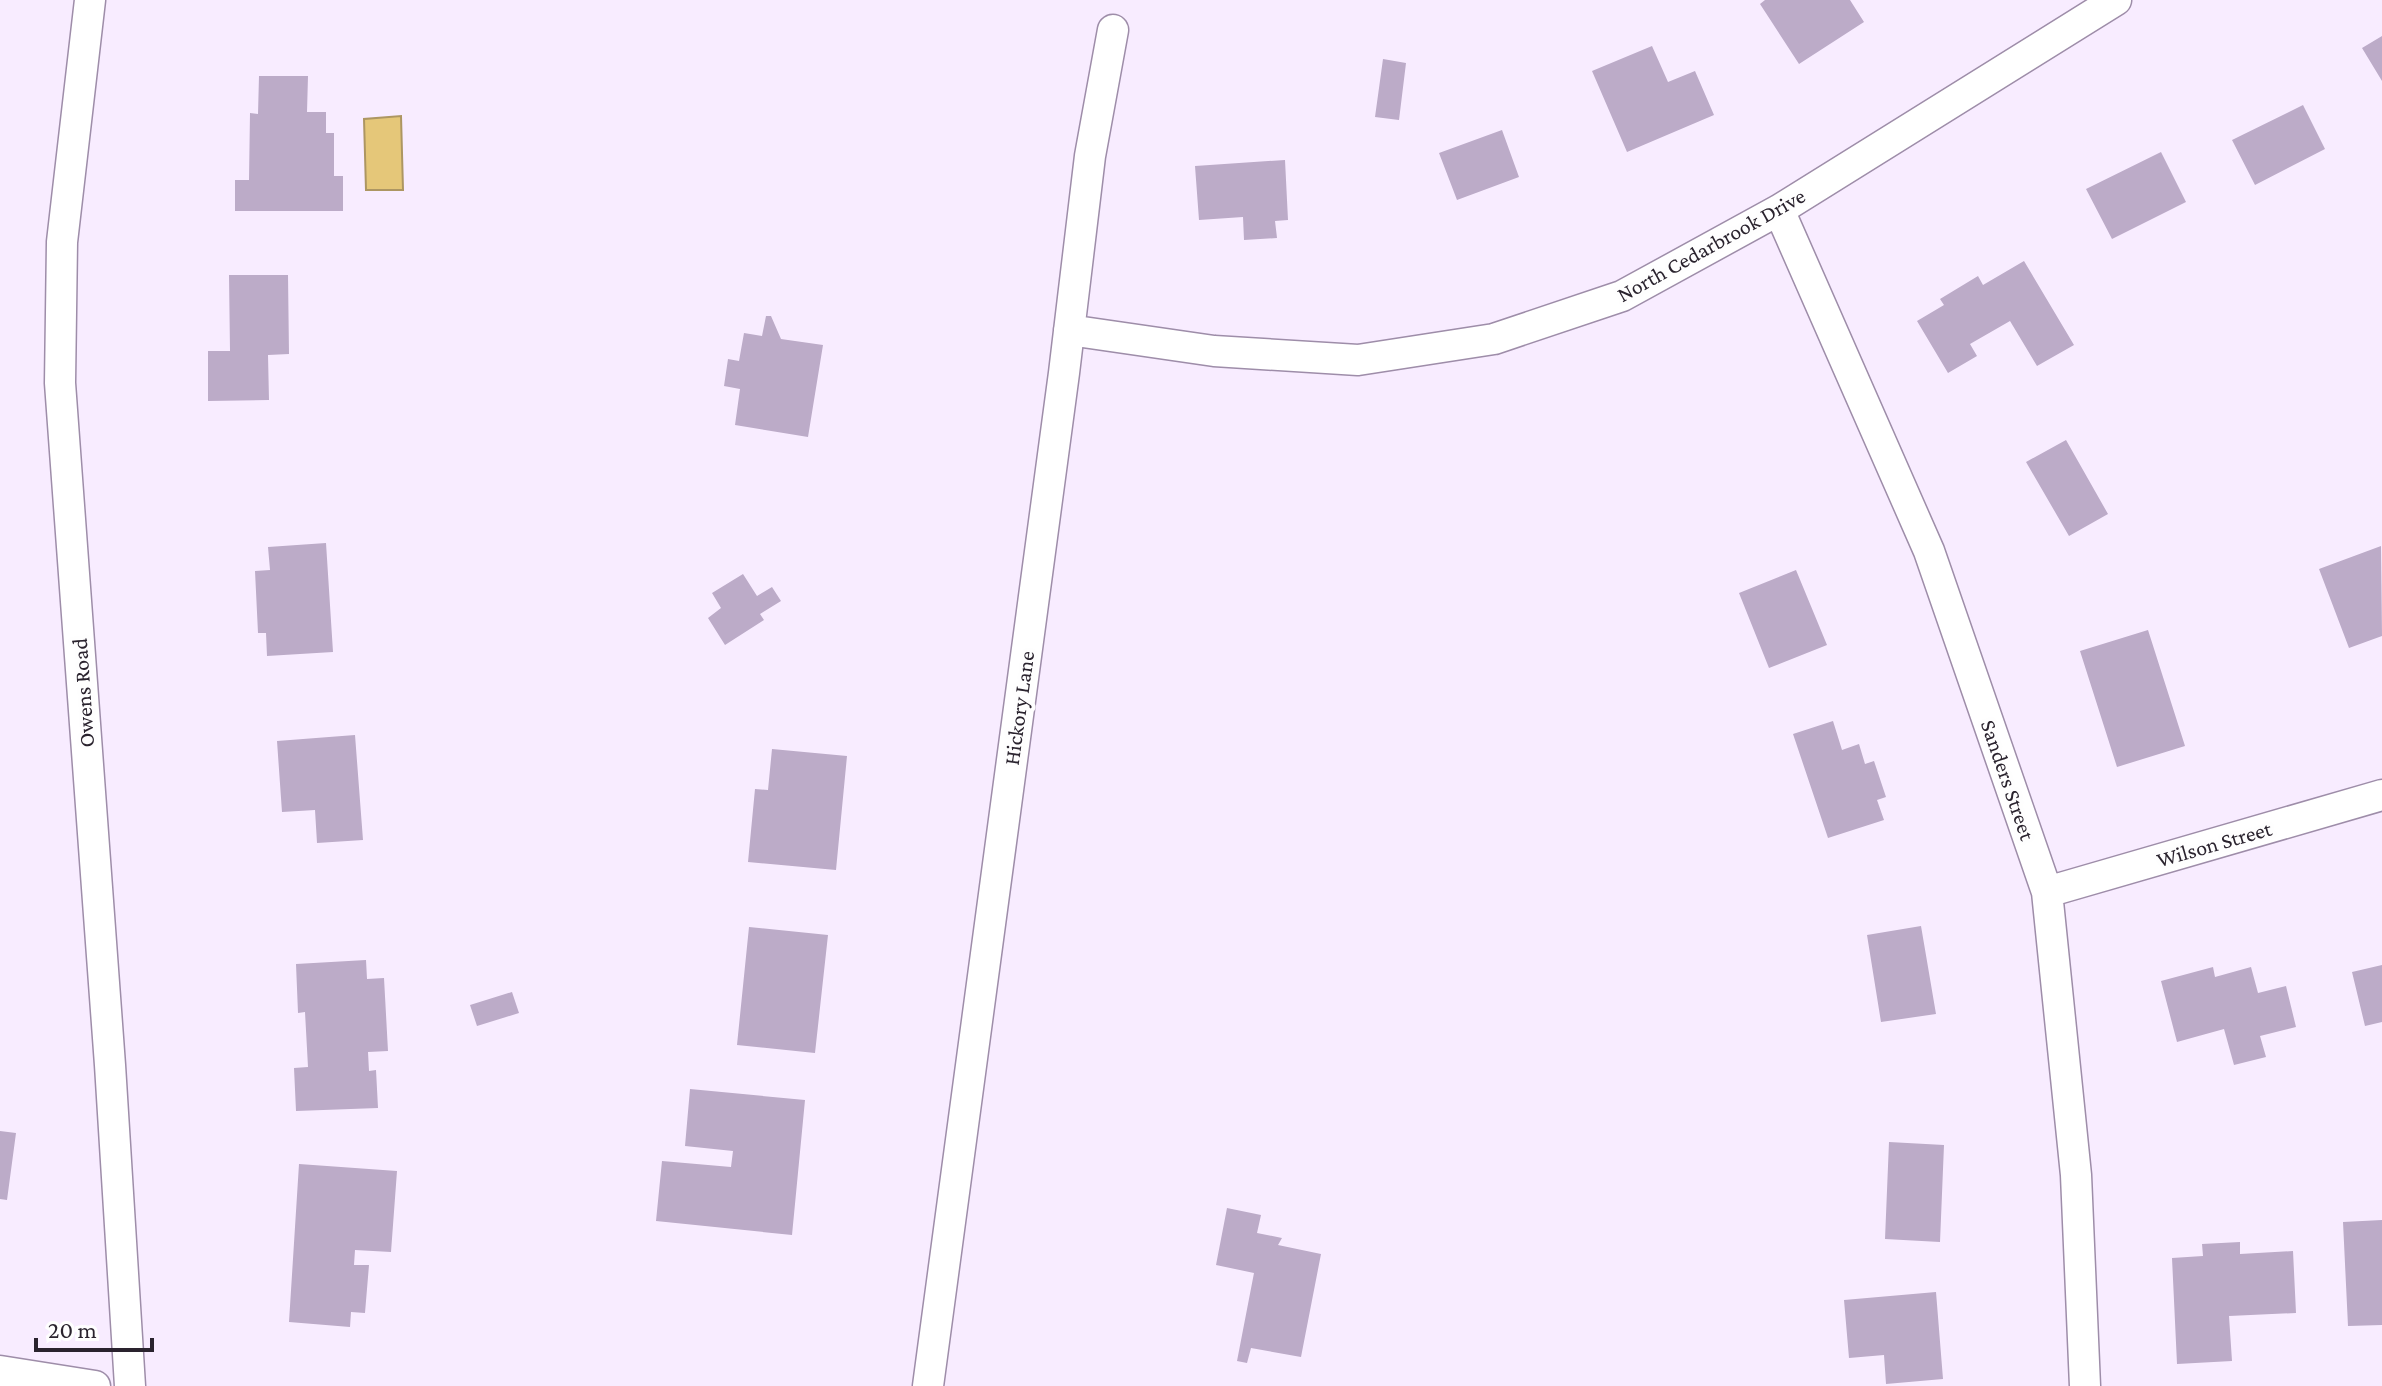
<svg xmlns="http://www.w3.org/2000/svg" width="2382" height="1386" font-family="'Crimson Pro',serif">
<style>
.water{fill:#e5c779;stroke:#ad9662;stroke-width:2}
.building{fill:#bcabc8}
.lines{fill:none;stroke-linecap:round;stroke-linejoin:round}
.minor-casing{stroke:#9e8da9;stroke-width:33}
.minor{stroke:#fff;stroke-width:30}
.labels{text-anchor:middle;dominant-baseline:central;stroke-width:8;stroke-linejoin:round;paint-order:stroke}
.street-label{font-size:22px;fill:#2a232e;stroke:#fefefe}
</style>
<rect width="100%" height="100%" fill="#f8ecff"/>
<!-- water -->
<path class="water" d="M401,116L403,190H366L364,119Z"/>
<!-- building -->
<path class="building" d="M1765,0H1850L1864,22L1799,64L1760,4Z
M2382,36V81L2362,48Z
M1652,46L1668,82L1695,71L1714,115L1627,152L1592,71Z
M1383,59L1406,63L1399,120L1375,117Z
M259,76H308L307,112H326V133H334V176H343V211H235V180H249L250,113L258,114Z
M2303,105L2325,149L2255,185L2232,140Z
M1502,130L1519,177L1457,200L1439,153Z
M2161,152L2186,202L2112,239L2086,189Z
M1285,160L1288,220L1275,221L1277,238L1244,240L1243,217L1199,220L1195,166Z
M2024,261L2074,345L2037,366L2010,321L1970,344L1977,356L1948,373L1917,321L1944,305L1940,299L1978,276L1983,285Z
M229,275H288L289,354L268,355L269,400L208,401V351H230Z
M766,316H771L781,339L823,345L808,437L735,425L740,389L724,386L728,359L739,361L744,333L762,336Z
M2066,440L2108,514L2069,536L2026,462Z
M326,543L333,652L267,656L266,633H258L255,571L270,570L268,547Z
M2381,546L2382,636L2349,648L2319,569Z
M1796,570L1827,645L1769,668L1739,593Z
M743,574L757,596L772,587L781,601L760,614L764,620L725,645L708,618L721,608L712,593Z
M2148,630L2185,746L2117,767L2080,651Z
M1833,721L1842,750L1859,744L1865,764L1874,761L1886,797L1877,800L1884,820L1828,838L1793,734Z
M355,735L363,840L317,843L315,810L282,812L277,741Z
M772,749L847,756L836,870L748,862L755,789L768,790Z
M1921,926L1936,1014L1881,1022L1867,935Z
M749,927L828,935L815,1053L737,1045Z
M366,960L367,979L384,978L388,1051L368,1052L369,1071L376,1070L378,1108L296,1111L294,1068L308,1067L305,1012L298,1013L296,964Z
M2382,965V1022L2365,1026L2352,972Z
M2213,967L2215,977L2251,967L2258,993L2286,986L2296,1027L2260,1036L2266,1057L2234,1065L2224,1029L2177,1042L2161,981Z
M512,992L519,1013L477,1026L470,1005Z
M690,1089L805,1100L792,1235L656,1221L662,1161L731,1167L733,1151L685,1146Z
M0,1131L16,1133L7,1200L0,1199Z
M1889,1142L1944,1145L1940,1242L1885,1239Z
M299,1164L397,1171L391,1252L355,1250L354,1265H369L365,1313L351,1312L350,1327L289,1322Z
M1227,1208L1261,1215L1257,1233L1282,1238L1278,1245L1321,1254L1301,1357L1251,1348L1247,1363L1237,1361L1254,1273L1216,1265Z
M2382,1220V1325L2348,1326L2343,1222Z
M2240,1242V1254L2293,1251L2296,1313L2229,1316L2232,1361L2177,1364L2172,1258L2203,1256L2202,1244Z
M1936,1292L1943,1379L1886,1384L1884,1355L1849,1358L1844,1300Z"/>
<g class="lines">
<defs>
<path id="minor" d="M90,0L62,242L60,383L110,1065L130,1386
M1779,210L1929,551L2047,892L2076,1175L2085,1386
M1069,330L1214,351L1358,360L1494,339L1622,296L1779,210L2116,0
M2047,892L2382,795
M0,1371L95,1386
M928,1386L1064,373L1090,156L1113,30"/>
</defs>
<!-- minor casing -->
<use href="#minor" class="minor-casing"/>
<!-- minor -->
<use href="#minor" class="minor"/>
</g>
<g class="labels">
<!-- street labels -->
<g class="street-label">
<text transform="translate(1711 245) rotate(-29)">North Cedarbrook Drive</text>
<text transform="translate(83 693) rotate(-94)">Owens Road</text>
<text transform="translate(1019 708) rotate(-82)">Hickory Lane</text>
<text transform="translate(2008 780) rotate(71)">Sanders Street</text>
<text transform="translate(2214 844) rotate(-16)">Wilson Street</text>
</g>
</g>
<!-- scale -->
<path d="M36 1338v12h116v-12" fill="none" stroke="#2a232e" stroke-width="4"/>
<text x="48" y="1338" font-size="24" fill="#2a232e" stroke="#fefefe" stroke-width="6" paint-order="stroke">20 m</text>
</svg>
